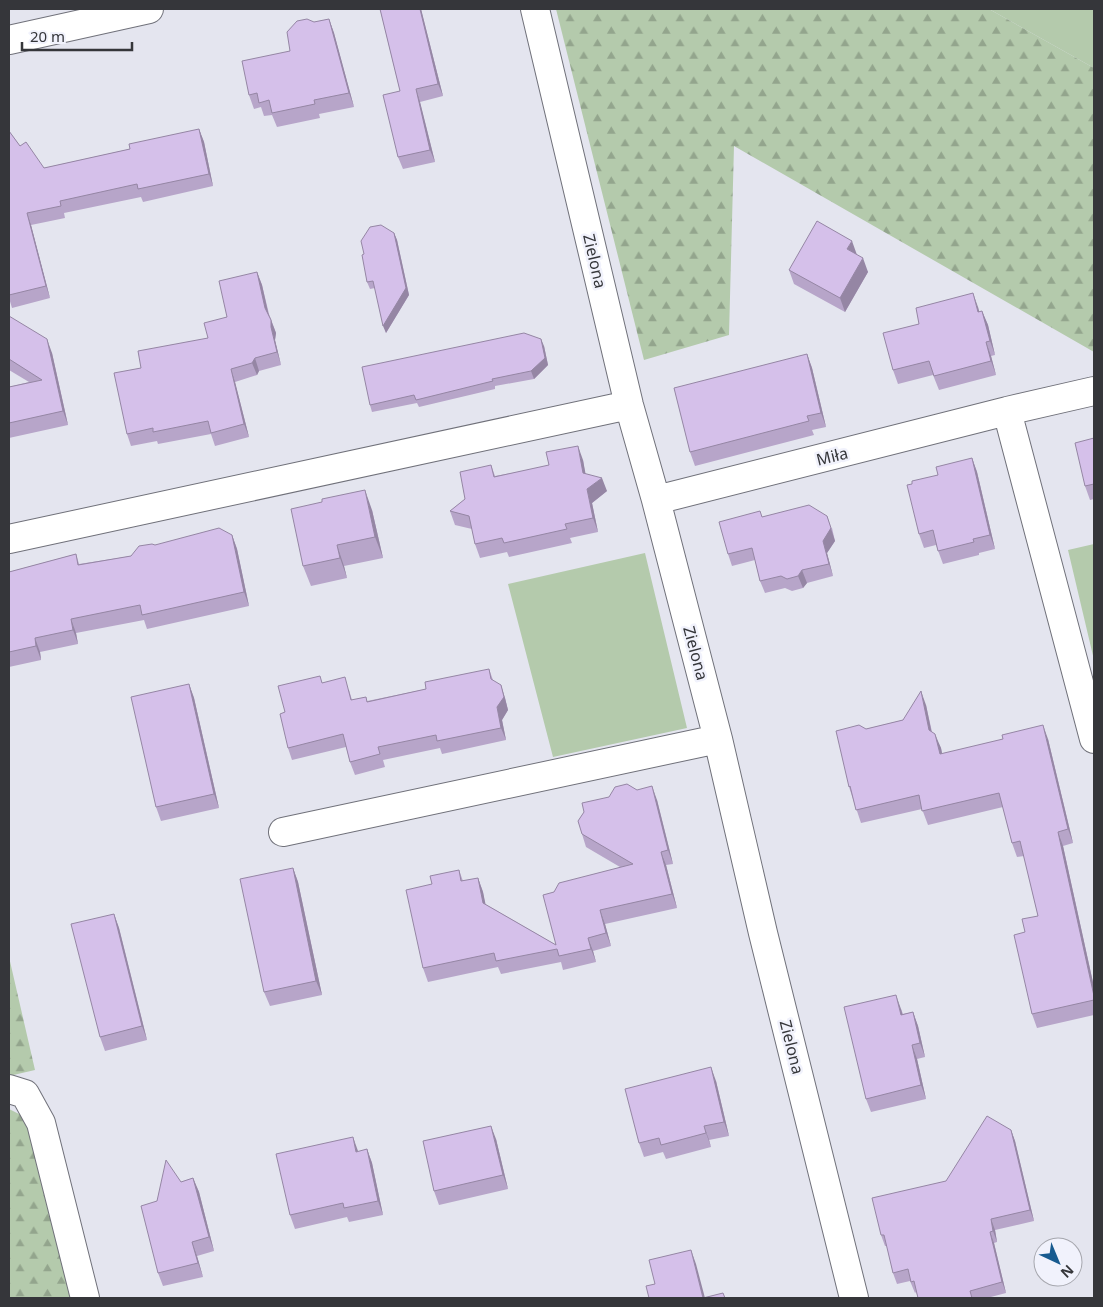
<svg xmlns="http://www.w3.org/2000/svg" width="1103" height="1307" font-family="'Noto Sans',sans-serif">
<style>
.grass{fill:#b4caac}
.forest{fill:url(#forest-firs)}
.lines{fill:none;stroke-linecap:round;stroke-linejoin:round}
.minor-casing{stroke:#70717a;stroke-width:30}
.minor{stroke:#fff;stroke-width:28}
.wall{fill:#b7a5c9}
.shaded-wall{fill:#9586a4}
.building{fill:#d5c0ea;stroke:#9586a4}
.labels{text-anchor:middle;dominant-baseline:central;stroke-width:5;stroke-linejoin:round;paint-order:stroke}
.street-label{font-size:16px;fill:#35363a;stroke:#f1f2fc}
</style>
<defs>
<pattern id="forest-firs" width="22" height="20" patternUnits="userSpaceOnUse" patternTransform="scale(1.25)"><rect width="22" height="20" fill="#b4caac"/><path d="M5 1l3.5 6h-7zM16 11l3.5 6h-7z" fill="#93a58d"/></pattern>
</defs>
<rect width="100%" height="100%" fill="#e4e5ef"/>
<!-- grass -->
<path class="grass" d="M989,9H1094V68Z
M1094,544V660L1068,550Z
M645,553L687,728L553,757L508,584Z"/>
<!-- forest -->
<path class="forest" d="M556,9H989L1094,68V352L734,146L729,335L644,360Z
M9,957L35,1070L9,1076Z
M9,1109L25,1117L72,1298H9Z"/>
<g class="lines">
<defs>
<path id="minor" d="M535,9L629,405L656,500L718,739L763,933L854,1298
M9,40L149,9
M1007,411L1094,739
M656,500L1007,411L1094,391
M9,539L629,405
M283,832L718,739
M9,1089L25,1094L41,1123L85,1298"/>
</defs>
<!-- minor casing -->
<use href="#minor" class="minor-casing"/>
<!-- minor -->
<use href="#minor" class="minor"/>
</g>
<!-- wall -->
<path class="wall" d="M380,9H421L443,96L420,102L435,162L403,169L398,157L400,91Z
M329,19L334,33L354,107L319,114L320,118L277,127L272,115L264,116L261,107L254,109L249,95L290,51L314,22Z
M199,129L204,142L213,186L143,202L141,197L64,213L65,218L31,225L50,298L12,308L9,298V131L20,146L44,168L130,149Z
M394,233L397,240L409,295L386,333L375,288L370,289L367,282L364,254Z
M857,255L868,272L845,312L794,284L789,270Z
M257,272L262,285L269,314L276,333L275,340L281,365L259,371L257,375L235,382L249,437L215,446L211,434L158,444L157,441L131,446L127,434L141,368L208,338L227,317Z
M978,307L979,312L982,311L988,325L995,355L991,356L996,375L939,390L933,375L898,384L893,370L919,324Z
M9,316L52,353L68,425L9,438V387L29,382L9,370Z
M544,346L548,365L534,379L495,386V389L419,407L417,403L372,412L370,405Z
M807,354L812,368L826,427L812,430L814,435L695,466L690,452Z
M1094,438V499L1090,500L1085,486Z
M972,458L977,472L995,549L979,553V555L943,564L936,545L924,548L919,534L912,484L938,475Z
M583,460L585,473L607,491L592,503L598,532L570,538L572,543L509,557L507,552L480,558L475,544L472,529L455,525L450,511L465,499L491,465L495,476Z
M372,510L383,558L344,566L347,578L311,586L303,566Z
M762,517L832,528L835,541L827,553L833,576L807,583L803,588L792,591L785,588L765,593L760,581L755,560L732,566L728,554Z
M232,535L237,549L249,606L147,629L144,620L76,633L78,644L40,652L41,660L9,667V572L76,554L79,564L131,556L155,545Z
M489,669L493,680L505,698L508,710L502,720L506,740L442,754L440,748L383,760L385,767L355,775L350,762L346,747L292,760L288,748L323,683L349,690L352,700L366,697L367,701L426,689Z
M189,684L194,698L219,808L161,821L156,807Z
M926,705L932,732L941,748L942,754L1048,739L1073,843L1063,846L1094,987V1015L1037,1028L1032,1014L1025,932L1038,916L1024,856L1017,857L1012,843L1003,807L928,825L922,809L861,823L849,787L866,729L903,720Z
M637,790L657,800L673,864L666,865L677,908L605,924L611,946L593,951L596,962L563,970L561,962L501,974L498,967L428,982L423,968L432,884L459,870L463,881L478,878L483,892L485,904L556,945L554,892L620,867L586,847L582,834Z
M293,868L298,882L322,995L270,1006L264,992Z
M114,914L119,928L147,1040L105,1051L100,1037Z
M901,1009L903,1014L913,1012L918,1026L925,1057L917,1059L926,1099L871,1112L866,1099Z
M716,1081L729,1136L709,1140L711,1147L666,1159L663,1152L644,1157L639,1143Z
M1011,1130L1015,1141L1034,1221L995,1230L997,1242L994,1243L1006,1293L987,1298H918L916,1292L915,1293L910,1281L897,1284L893,1273L887,1246H885L881,1235L946,1181Z
M496,1139L508,1189L439,1205L434,1191Z
M367,1149L372,1163L383,1215L349,1222L347,1217L295,1229L290,1215L358,1152Z
M193,1178L199,1192L214,1251L197,1256L203,1277L163,1286L158,1273L157,1201L181,1182Z"/>
<!-- shaded-wall -->
<path class="shaded-wall" d="M420,9H421L443,96L438,84Z
M329,19L334,33L354,107L349,93Z
M416,89L420,102L435,162L430,150Z
M199,129L204,142L213,186L209,174Z
M27,213L31,225L50,298L46,286Z
M394,233L397,240L409,295L386,333L383,326Z
M852,241L857,255L847,249Z
M863,258L868,272L845,312L840,298Z
M257,272L262,285L270,321L265,308Z
M973,293L978,307L983,326L978,312Z
M982,311L988,325L995,355L990,341Z
M271,320L276,333L275,340L281,365L277,352L271,327Z
M47,339L52,353L68,425L63,411Z
M541,339L544,346L548,365L534,379L531,371Z
M986,342L991,356L996,375L991,361Z
M807,354L812,368L826,427L821,413Z
M255,358L259,371L257,375L252,363Z
M231,369L235,382L249,437L244,424Z
M578,446L583,460L588,487L583,473Z
M972,458L977,472L995,549L990,535Z
M602,478L607,491L592,503L598,532L593,518L587,489Z
M365,490L372,510L383,558L375,537Z
M827,516L835,541L827,553L833,576L829,564L823,541Z
M232,535L237,549L249,606L244,592Z
M337,545L344,566L347,578L340,558Z
M802,570L807,583L803,588L798,576Z
M71,619L76,633L78,644L73,630Z
M35,638L40,652L41,660L36,646Z
M189,684L194,698L219,808L214,794Z
M501,685L505,698L508,710L502,720L506,740L501,728L497,707Z
M921,691L926,705L934,744L929,730Z
M1043,725L1048,739L1073,843L1068,829Z
M935,734L941,748L945,768L940,754Z
M652,786L657,800L673,864L668,850Z
M1058,832L1063,846L1094,987V996Z
M661,852L666,865L677,908L672,894Z
M293,868L298,882L322,995L316,981Z
M478,878L483,892L488,916L483,903Z
M600,910L605,924L611,946L606,933Z
M114,914L119,928L147,1040L142,1026Z
M588,938L593,951L596,962L591,949Z
M896,995L901,1009L906,1029L901,1015Z
M913,1012L918,1026L925,1057L920,1043Z
M912,1045L917,1059L926,1099L921,1085Z
M711,1067L716,1081L729,1136L724,1122Z
M491,1126L496,1139L508,1189L503,1175Z
M704,1126L709,1140L711,1147L706,1133Z
M1011,1130L1015,1141L1034,1221L1030,1210Z
M353,1137L358,1151L356,1152Z
M367,1149L372,1163L383,1215L378,1201Z
M193,1178L199,1192L214,1251L209,1237Z
M991,1219L995,1230L997,1242L993,1231Z
M990,1232L994,1243L1006,1293L1002,1282Z
M192,1242L197,1256L203,1277L198,1263Z
M691,1250L696,1264L705,1298H703Z"/>
<!-- building -->
<path class="building" d="M380,9H420L438,84L416,89L430,150L398,157L383,95L400,91Z
M307,19L314,22L329,19L349,93L314,100L315,104L272,113L269,100L259,103L257,93L249,95L242,61L290,51L287,32L297,21Z
M199,129L209,174L138,189L137,184L60,201L61,206L27,213L46,286L9,295V131L20,146L26,142L44,168L130,149L129,144Z
M817,221L852,241L847,249L863,258L840,298L789,270Z
M381,225L394,233L406,288L383,326L373,281L367,282L362,255L364,254L361,241L370,227Z
M257,272L265,308L271,320V327L277,352L255,358L252,363L231,369L244,424L211,433L208,421L153,432V428L127,434L114,373L141,368L138,351L208,338L204,323L227,317L219,281Z
M973,293L978,312L982,311L990,341L986,342L991,361L934,376L929,361L893,370L883,333L919,324L916,308Z
M9,316L47,339L63,411L9,423V387L42,380L9,359Z
M524,333L541,339L545,358L531,371L492,379L493,381L416,400L414,395L370,405L362,367Z
M807,354L821,413L807,416L809,421L690,452L674,388Z
M1094,438V484L1085,486L1075,443Z
M578,446L583,473L602,478L587,489L593,518L565,524L567,529L504,543L502,538L475,544L469,516L450,511L465,499L460,472L491,465L494,477L549,465L546,452Z
M972,458L990,535L973,539L974,542L938,551L933,530L919,534L907,485L912,484V481L938,475L936,467Z
M365,490L375,537L337,545L340,558L303,566L291,509L322,502V499Z
M809,505L827,516L831,528L823,541L829,564L802,570L798,576L787,579L781,576L760,581L752,548L728,554L719,522L760,511L762,517Z
M219,528L232,535L244,592L142,615L140,605L71,619L73,630L35,638L36,646L9,652V572L76,554L78,565L131,556L139,546L152,544L155,545Z
M489,669L491,679L501,685L504,697L497,707L501,728L437,741L436,735L378,747L380,754L350,762L343,734L288,748L280,714L285,712L278,686L320,676L322,683L345,677L351,700L366,697L367,702L426,689L425,682Z
M189,684L214,794L156,807L131,697Z
M921,691L929,730L935,734L940,754L1003,739L1002,735L1043,725L1068,829L1058,832L1094,996V1000L1032,1014L1014,935L1025,932L1022,919L1038,916L1020,841L1012,843L999,793L922,811L919,795L856,810L850,786L849,787L836,731L859,725L866,729L903,720Z
M627,784L637,790L652,786L668,850L661,852L672,894L600,910L606,933L588,938L591,949L559,956L557,949L496,961L494,953L423,968L406,890L432,884L430,876L459,870L461,881L478,878L483,903L556,945L543,895L554,892L559,883L633,864L582,834L578,821L584,812L582,803L609,797L615,787Z
M293,868L316,981L264,992L240,879Z
M114,914L142,1026L100,1037L71,924Z
M896,995L901,1015L913,1012L920,1043L912,1045L921,1085L866,1099L844,1007Z
M711,1067L724,1122L704,1126L706,1133L661,1145L659,1138L639,1143L625,1089Z
M987,1116L1011,1130L1030,1210L991,1219L993,1231L990,1232L1002,1282L970,1291L972,1298H918L914,1281L911,1282L908,1269L893,1273L884,1235H881L872,1198L946,1181Z
M491,1126L503,1175L434,1191L423,1141Z
M353,1137L356,1152L367,1149L378,1201L344,1208L343,1203L290,1215L276,1154Z
M166,1160L181,1182L193,1178L209,1237L192,1242L198,1263L158,1273L141,1206L157,1201Z
M691,1250L703,1298L723,1293L725,1298H649L646,1286L655,1284L649,1260Z"/>
<g class="labels">
<!-- street labels -->
<g class="street-label">
<text transform="translate(595 261) rotate(77)">Zielona</text>
<text transform="translate(832 456) rotate(-14)">Miła</text>
<text transform="translate(696 653) rotate(75)">Zielona</text>
<text transform="translate(792 1047) rotate(76)">Zielona</text>
</g>
</g>
<!-- border -->
<rect width="1103" height="1307" fill="none" stroke="#35363a" stroke-width="20"/>
<!-- north arrow -->
<g transform="translate(1058 1262) rotate(136)"><circle r="24" fill="#f1f2fc" stroke="#a6a7ae"/>
<path d="M0-4L9 19L0 12L-9 19Z" fill="#175a8f"/>
<text y="-8" font-size="14" font-weight="bold" text-anchor="middle" fill="#35363a">N</text>
</g>
<!-- scale -->
<path d="M22 42v8h110v-8" fill="none" stroke="#35363a" stroke-width="2.5"/>
<text x="30" y="42" font-size="15" fill="#35363a" stroke="#f1f2fc" stroke-width="4" paint-order="stroke">20 m</text>
</svg>
